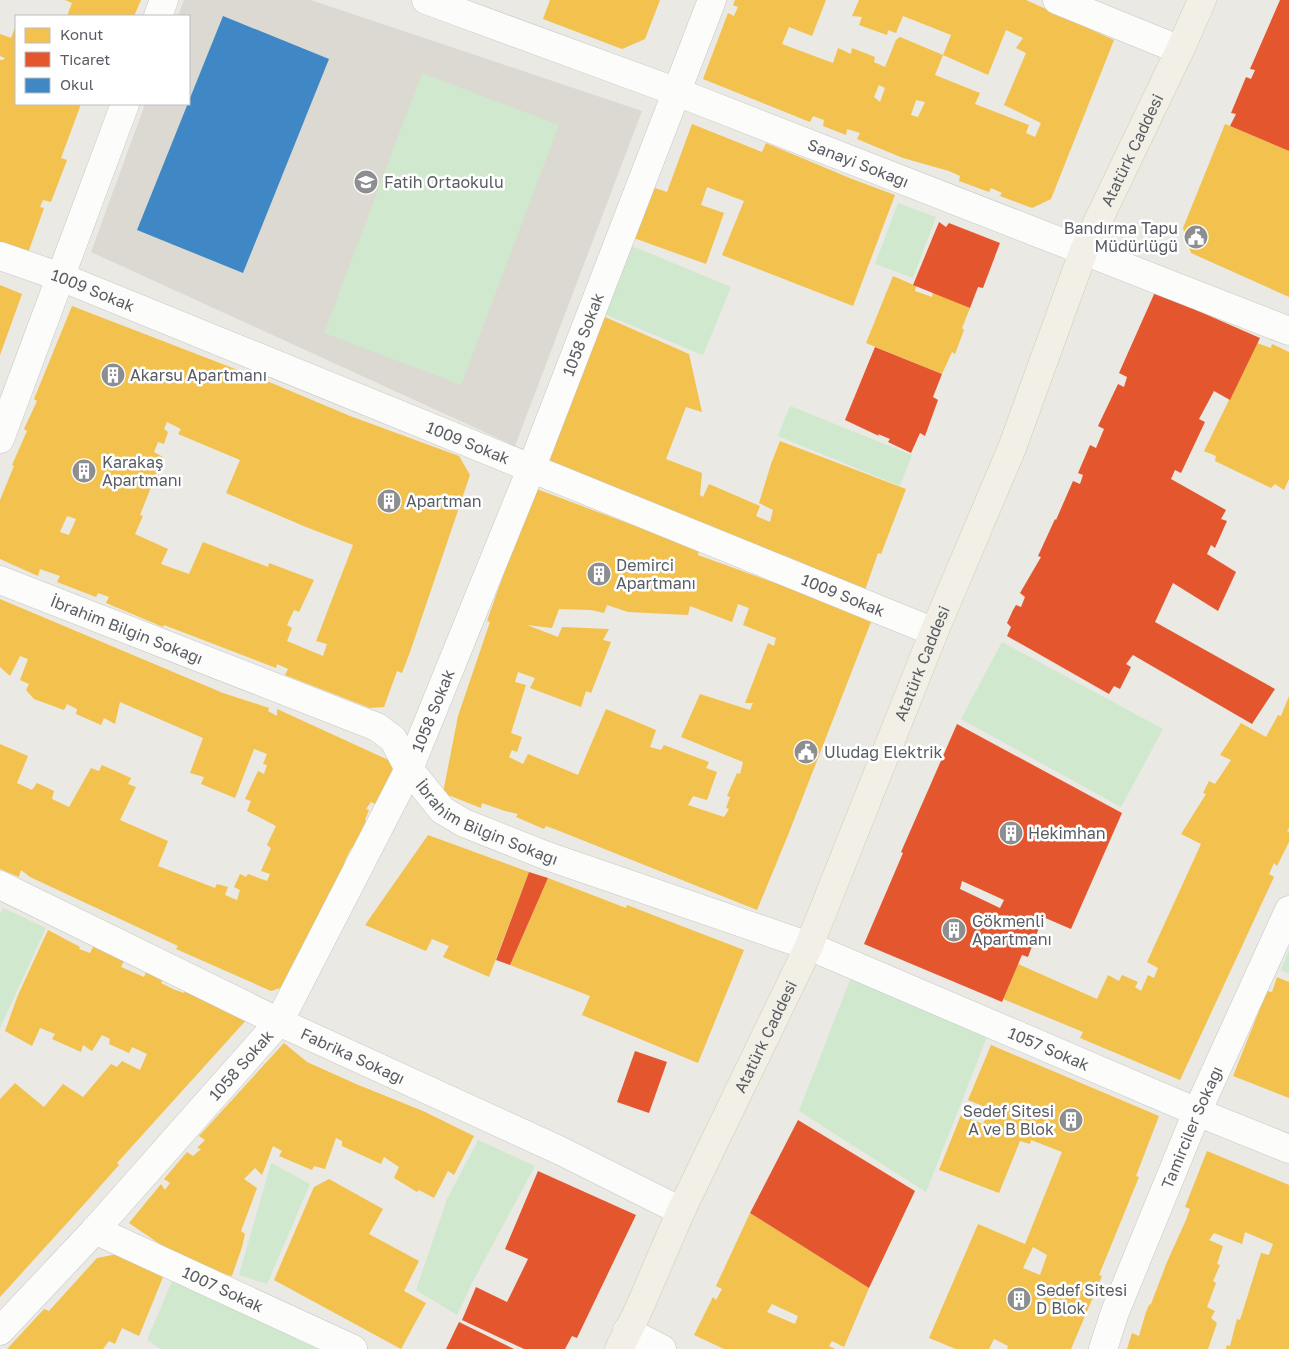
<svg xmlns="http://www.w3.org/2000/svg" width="1289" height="1349" font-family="'Golos Text',sans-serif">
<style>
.education{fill:#dbd9d1}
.green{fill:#d0e8cd}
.homes{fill:#f2c14e;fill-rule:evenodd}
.shops{fill:#e4572e;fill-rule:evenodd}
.schools{fill:#3f88c5}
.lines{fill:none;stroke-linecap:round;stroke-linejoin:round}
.minor-casing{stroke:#c6c7c6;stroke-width:29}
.major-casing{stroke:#d4caaf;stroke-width:29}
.minor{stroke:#fcfcfb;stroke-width:28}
.major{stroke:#f2f0e6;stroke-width:28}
.labels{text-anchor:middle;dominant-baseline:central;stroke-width:5;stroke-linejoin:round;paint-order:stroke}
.street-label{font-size:16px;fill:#595d63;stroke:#fff}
.poi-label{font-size:16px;fill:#595d63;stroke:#fff;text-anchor:start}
</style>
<rect width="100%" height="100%" fill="#eae9e3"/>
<!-- education -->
<path class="education" d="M184,0H311L642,111L515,446L91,252L145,104H189V16H178Z"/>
<!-- green -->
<path class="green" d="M422,73L559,125L461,385L324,333Z
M898,203L936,217L913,278L875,264Z
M632,246L731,287L703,355L604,314Z
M790,406L912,455L900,486L778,436Z
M1002,642L1163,729L1121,807L961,719Z
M3,908L46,928L0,1028V914Z
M1289,950V974L1281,970Z
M852,975L988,1034L926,1192L799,1111Z
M478,1140L535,1166L472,1283L457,1315L416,1290L447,1199Z
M271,1163L310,1184L267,1284L239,1275Z
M173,1279L315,1348L314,1349H161L147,1340Z"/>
<!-- homes -->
<path class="homes" d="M65,0H141L134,16H67L72,3Z
M550,0H660L645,39L622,49L543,19Z
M735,0H826L812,36L789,27L782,44L833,63L838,48L851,54L852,48L875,57L874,62L885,67L896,40L900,37L943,55L935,75L980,93L975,104L1029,125L1026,133L1035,137L1041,123L1004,105L1026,53L1016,48L1023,38L1006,30L988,75L943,55L951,35L903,16L896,33L888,30L887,35L859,25L862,17L852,16L859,0H1026L1114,40L1051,199L1032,208L1000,196L1002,193L991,188L989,192L959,181L960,176L949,171L903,158L857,139L860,133L847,129L846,135L823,126L824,120L813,116L810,122L703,79L728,13L734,16L738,7L733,5ZM879,85L885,88L880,102L874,97ZM916,100L925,102L918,117L911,115Z
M16,25V104H81L61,158L67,160L51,202L43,200L40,207L44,208L28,253L0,242V60H3L5,58L0,56V34L11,38Z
M692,124L762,152L766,143L852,179L895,195L853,306L722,255L744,201L707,187L701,205L724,213L706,264L631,237L649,186L667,192Z
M1225,124L1289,151V297L1191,253L1183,228Z
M893,276L916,286L915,291L932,297L933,292L970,308L962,328L964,330L955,354L952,352L942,374L866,343Z
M0,285L22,294L0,355Z
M72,306L274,384L350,416L459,456L470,475L410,652L402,673L397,671L384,707L370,708L285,675L288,669L277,664L276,668L164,625L163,627L106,603L109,597L98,593L96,597L57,582L60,576L40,569L38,576L0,559V500L14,466L12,465L27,431L24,429L37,401L34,399ZM167,422L181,429L178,434L240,460L226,493L306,527L353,545L316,641L327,644L323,656L287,641L292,628L287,625L294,610L299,612L314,580L269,563L268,567L203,542L189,574L161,564L168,549L135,534L143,516L140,515L163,457L154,452L158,442L164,444L168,432L164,429ZM67,516L76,519L69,535L60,532Z
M605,317L689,354L702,412L686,407L666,459L702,473L700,495L703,497L709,484L760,506L756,516L770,522L773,510L759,503L771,464L780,441L906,489L881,554L878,553L865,590L804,566L805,564L783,555L781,557L698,521L697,523L543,466Z
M1257,343L1271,348L1272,344L1289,352V479L1284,490L1275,484L1271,488L1215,461L1216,456L1204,451Z
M534,488L699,550L698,555L797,591L871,622L788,835L757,910L557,830L546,826L544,829L516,817L518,814L505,811L482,803L481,808L443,793L458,716L490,622L487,621ZM738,604L749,608L743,625L776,638L774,646L768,643L745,703H753L750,710L700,694L681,737L743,762L740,774L737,773L727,796L730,797L726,808L729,809L724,817L688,805L693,796L707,800L717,772L706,768L709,762L664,745L661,750L650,747L656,730L606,709L578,775L528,754L523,764L509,757L512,750L517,752L522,737L511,733L526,685L515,682L518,672L535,678L530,688L581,707L586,691L591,693L611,642L603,640L609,629L562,627L558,637L527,625L552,628L559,609L591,610L604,613L607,605L628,612L688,615L690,606L732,622Z
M0,599L223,693L269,708L268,711L277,716V709L395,763L377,805L371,802L366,809L369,810L365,820L370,822L357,849L352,847L347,856L344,863L348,866L335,895L329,893L295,983L271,991L176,949L178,946L30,877L21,870L19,877L0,869V744L28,756L17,783L32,790L37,783L54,791L52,799L69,807L91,768L99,771L102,765L131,778L128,784L136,787L120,820L168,841L158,866L215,888L217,884L228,887L225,895L237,900L240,890L234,887L240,874L246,877L248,874L267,881L270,874L261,871L271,848L267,845L276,826L247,811L251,801L245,799L258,771L264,774L267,765L263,764L267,754L254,749L235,798L201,784L204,777L190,773L203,738L120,702L115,724L104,718L101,725L76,714L77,709L67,704L64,710L34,699L26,690L29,684L20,680L28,659L20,656L10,676L0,667Z
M1289,696V828L1287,831L1289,832V842L1277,866L1274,863L1269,874L1274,877L1180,1080L1080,1038L1083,1032L1003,999L1018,964L1097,999L1108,975L1119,981L1122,975L1138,982L1135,987L1141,991L1148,975L1154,978L1158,968L1147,962L1201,844L1181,834L1206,794L1203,793L1209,781L1215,784L1231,760L1220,755L1241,723L1266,737L1278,715L1281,716Z
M428,835L529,872L489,977L443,957L449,946L432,939L426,951L365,925Z
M548,878L626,908L627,905L744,950L698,1063L582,1015L590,996L510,965Z
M48,930L80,947L79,949L90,953L93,947L124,961L121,967L144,977L147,970L164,977L161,983L173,989L184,993L186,987L248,1018L117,1163L119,1165L87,1201L0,1297V1099L15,1083L44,1107L63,1084L83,1097L111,1064L117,1067L122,1061L140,1070L147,1054L132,1047L129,1053L109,1044L110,1039L102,1035L92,1051L83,1045L81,1052L52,1039L55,1034L40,1028L32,1046L5,1031L18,995Z
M1277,977L1289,982V1098L1233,1076L1267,991L1272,992Z
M284,1043L307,1062L356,1084L423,1111L474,1136L454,1175L448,1171L434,1198L419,1190L417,1192L394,1178L399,1167L384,1157L381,1164L342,1146V1141L336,1138L325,1169L314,1166L312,1170L279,1156L282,1151L273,1146L262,1175L255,1168L244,1179L257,1188L241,1231L245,1234L242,1247L232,1276L211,1271L213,1269L173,1253L129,1223L161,1184L165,1190L170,1183L164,1179L187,1152L193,1156L201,1149L197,1148L205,1140L199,1136Z
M991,1045L1159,1116L1136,1176L1139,1177L1099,1275L1102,1276L1071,1349H1007L1008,1346L994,1339L989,1349H956L929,1338L978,1224L1025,1244L1062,1152L1031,1140L1030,1144L1020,1141L999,1193L939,1170L961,1115L983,1124L990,1109L968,1100ZM1033,1247L1047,1255L1040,1275L1023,1268Z
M1207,1151L1289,1185V1349H1226L1227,1345L1230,1346L1237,1319L1240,1320L1261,1253L1269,1255L1273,1244L1245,1232L1242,1244L1214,1233L1209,1240L1223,1246L1217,1264L1220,1265L1213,1281L1216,1283L1207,1307L1215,1311L1211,1318L1217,1323L1208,1349H1127L1132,1333L1139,1336L1146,1312L1149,1305L1151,1304L1167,1262L1186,1220L1190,1209L1185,1207Z
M329,1179L383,1209L369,1234L419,1261L404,1291L426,1303L401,1349L274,1280L314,1187Z
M750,1213L869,1288L844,1347L832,1341L829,1346L835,1349H724L694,1335L713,1297L716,1300L722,1289L716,1286ZM772,1304L798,1316L795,1324L767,1312Z
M117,1254L163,1277L139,1336L122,1328L115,1344L109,1341L103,1349H7L44,1309L49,1311L97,1258Z"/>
<!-- shops -->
<path class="shops" d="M1280,0H1289V151L1230,126L1236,114L1231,113L1246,77L1251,79L1255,70L1250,69Z
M939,222L946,227L949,223L1000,243L983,288L978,287L970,308L913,285Z
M1155,292L1260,338L1230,400L1214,391L1199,419L1205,422L1181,473L1175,470L1171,479L1226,510L1221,519L1227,521L1215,548L1211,545L1207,554L1236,572L1218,611L1173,583L1155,622L1275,689L1252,724L1133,655L1126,664L1131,667L1120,689L1114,686L1109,694L1007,636L1011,627L1007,623L1013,610L1016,605L1021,607L1025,597L1020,593L1041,557L1038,556L1055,519L1056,520L1073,481L1080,484L1083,475L1078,473L1090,445L1096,448L1104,429L1098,426L1118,384L1124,387L1127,377L1119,373Z
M875,347L942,374L933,397L938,400L925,436L920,433L911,453L888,442L890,439L878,434L879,436L845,420Z
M957,724L1122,813L1071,929L1043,917L1028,957L1022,955L1002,1002L864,944L903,853L901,852ZM962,881L1004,900L1000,908L960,889Z
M529,872L548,878L510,965L496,960Z
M635,1051L667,1062L649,1113L617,1102Z
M798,1120L915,1191L869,1288L750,1213Z
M538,1171L636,1215L577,1338L572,1336L565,1349H524L462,1320L476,1287L507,1302L528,1259L505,1249Z
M459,1322L514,1349H446Z"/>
<!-- schools -->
<path class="schools" d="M223,16L329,59L243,273L137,230Z"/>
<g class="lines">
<defs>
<g id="minor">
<path id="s1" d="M426,0L677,92L1289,331"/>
<path d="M1057,0L1180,50"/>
<path d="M158,16L164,0"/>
<path id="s2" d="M0,256L61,277L934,632"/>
<path d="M0,439L125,104"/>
<path id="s3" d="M0,580L377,727L393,739L409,769L442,810L464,823L547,856L809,946L1197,1112L1289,1149"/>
<path id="s4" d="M0,885L279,1022L561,1151L681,1211"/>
<path id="s5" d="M95,1230L353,1349"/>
<path id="s6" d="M0,1331L95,1230L279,1022L409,769L531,469L712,0"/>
<path d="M627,1331L662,1349"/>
<path id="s7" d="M1103,1349L1115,1312L1197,1112L1289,910"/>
</g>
<g id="major">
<path id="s8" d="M619,1349L638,1311L681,1211L809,946L934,632L1012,448L1084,250L1180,50L1202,0"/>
</g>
</defs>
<!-- minor casing -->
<use href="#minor" class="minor-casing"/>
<!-- major casing -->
<use href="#major" class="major-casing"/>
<!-- minor -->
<use href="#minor" class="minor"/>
<!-- major -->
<use href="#major" class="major"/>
</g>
<!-- icons -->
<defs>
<symbol id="school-disc" viewBox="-11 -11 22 22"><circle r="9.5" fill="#8c8e90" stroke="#fff"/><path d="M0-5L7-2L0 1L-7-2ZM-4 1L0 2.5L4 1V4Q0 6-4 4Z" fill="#fff"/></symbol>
<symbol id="civic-disc" viewBox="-11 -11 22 22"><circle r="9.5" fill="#8c8e90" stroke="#fff"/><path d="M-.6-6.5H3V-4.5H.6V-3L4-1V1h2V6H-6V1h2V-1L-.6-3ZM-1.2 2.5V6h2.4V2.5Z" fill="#fff"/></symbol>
<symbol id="building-disc" viewBox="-11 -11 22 22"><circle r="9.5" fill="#8c8e90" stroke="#fff"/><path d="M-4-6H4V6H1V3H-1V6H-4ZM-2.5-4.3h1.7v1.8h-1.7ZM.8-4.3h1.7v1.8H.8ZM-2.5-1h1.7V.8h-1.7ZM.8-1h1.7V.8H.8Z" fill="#fff"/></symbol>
</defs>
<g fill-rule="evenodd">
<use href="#school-disc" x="352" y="168" width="28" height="28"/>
<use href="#civic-disc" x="1182" y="223" width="28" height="28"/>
<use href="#building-disc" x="99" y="361" width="28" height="28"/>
<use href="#building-disc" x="70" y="457" width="28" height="28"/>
<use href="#building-disc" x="375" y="487" width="28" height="28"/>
<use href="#building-disc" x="585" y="560" width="28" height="28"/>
<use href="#civic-disc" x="792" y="738" width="28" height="28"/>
<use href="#building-disc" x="997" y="819" width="28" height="28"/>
<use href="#building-disc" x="940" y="916" width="28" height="28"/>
<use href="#building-disc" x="1057" y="1106" width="28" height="28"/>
<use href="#building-disc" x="1005" y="1285" width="28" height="28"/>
</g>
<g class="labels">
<!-- street labels -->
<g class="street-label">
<text stroke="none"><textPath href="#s8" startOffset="1305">Atatürk Caddesi</textPath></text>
<text stroke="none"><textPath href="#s1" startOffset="462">Sanayi Sokağı</textPath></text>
<text stroke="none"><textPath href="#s2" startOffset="99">1009 Sokak</textPath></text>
<text stroke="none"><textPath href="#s6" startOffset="1169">1058 Sokak</textPath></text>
<text stroke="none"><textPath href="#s2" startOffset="504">1009 Sokak</textPath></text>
<text stroke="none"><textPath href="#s2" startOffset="909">1009 Sokak</textPath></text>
<text stroke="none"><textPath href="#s3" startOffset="136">İbrahim Bilgin Sokağı</textPath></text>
<text stroke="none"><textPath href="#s8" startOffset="750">Atatürk Caddesi</textPath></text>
<text stroke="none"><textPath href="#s6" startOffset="764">1058 Sokak</textPath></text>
<text stroke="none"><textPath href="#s3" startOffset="556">İbrahim Bilgin Sokağı</textPath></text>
<text stroke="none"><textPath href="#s8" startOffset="345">Atatürk Caddesi</textPath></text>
<text stroke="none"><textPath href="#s3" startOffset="1164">1057 Sokak</textPath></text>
<text stroke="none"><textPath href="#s4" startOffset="392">Fabrika Sokağı</textPath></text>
<text stroke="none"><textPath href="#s6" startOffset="359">1058 Sokak</textPath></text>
<text stroke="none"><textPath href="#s7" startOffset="239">Tamirciler Sokağı</textPath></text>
<text stroke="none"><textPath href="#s5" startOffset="141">1007 Sokak</textPath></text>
</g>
<!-- poi labels -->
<g class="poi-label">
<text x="384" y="182">Fatih Ortaokulu</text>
<text x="1178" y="228" text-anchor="end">Bandırma Tapu<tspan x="1178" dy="18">Müdürlüğü</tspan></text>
<text x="130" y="375">Akarsu Apartmanı</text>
<text x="102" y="462">Karakaş<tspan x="102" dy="18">Apartmanı</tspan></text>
<text x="406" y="501">Apartman</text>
<text x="616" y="565">Demirci<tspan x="616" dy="18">Apartmanı</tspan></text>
<text x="824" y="752">Uludağ Elektrik</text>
<text x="1028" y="833">Hekimhan</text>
<text x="972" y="921">Gökmenli<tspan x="972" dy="18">Apartmanı</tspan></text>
<text x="1054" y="1111" text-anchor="end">Sedef Sitesi<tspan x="1054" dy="18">A ve B Blok</tspan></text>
<text x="1036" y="1290">Sedef Sitesi<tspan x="1036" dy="18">D Blok</tspan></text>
</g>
</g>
<!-- legend -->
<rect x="15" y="15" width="175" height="90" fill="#ffffff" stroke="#bdbec1"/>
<rect x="25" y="28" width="25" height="15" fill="#f2c14e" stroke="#bdbec1"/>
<text x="60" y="40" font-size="15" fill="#595d63">Konut</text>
<rect x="25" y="52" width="25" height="15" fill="#e4572e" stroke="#bdbec1"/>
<text x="60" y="65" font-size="15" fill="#595d63">Ticaret</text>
<rect x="25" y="78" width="25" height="15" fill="#3f88c5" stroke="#bdbec1"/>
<text x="60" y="90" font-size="15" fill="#595d63">Okul</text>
</svg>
